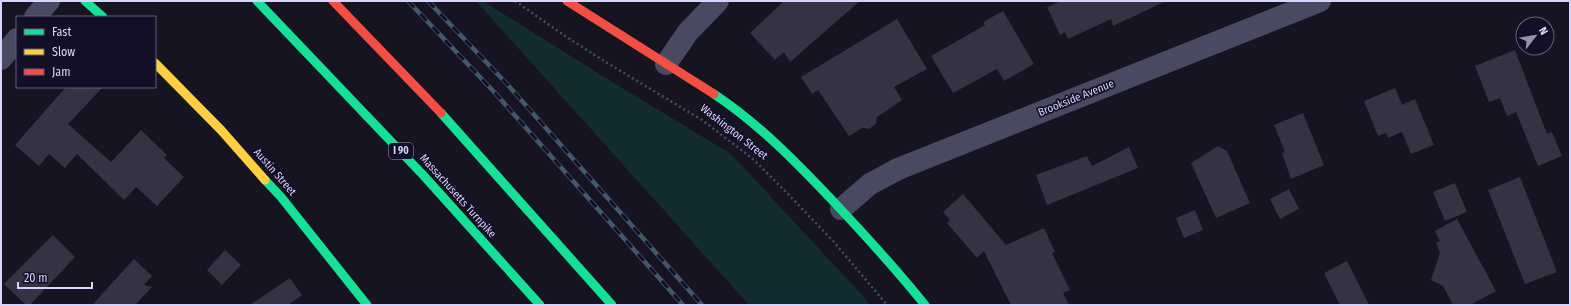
<svg xmlns="http://www.w3.org/2000/svg" width="1571" height="306" font-family="'Fira Sans Condensed',sans-serif">
<style>
.green{fill:#132c2d}
.building{fill:#343243}
.lines{fill:none;stroke-linecap:round;stroke-linejoin:round}
.path{stroke:#44505f;stroke-width:2.5;stroke-dasharray:2 3;stroke-linecap:butt}
.street{stroke:#4a4962;stroke-width:22}
.fast{stroke:#16e098;stroke-width:9}
.slow{stroke:#ffcf43;stroke-width:9}
.jam{stroke:#f24e42;stroke-width:9}
.rail-casing{stroke:#43596b;stroke-width:4.5}
.rail{stroke:#130f26;stroke-width:3;stroke-dasharray:9;stroke-linecap:butt}
.labels{text-anchor:middle;dominant-baseline:central;stroke-width:3.5;stroke-linejoin:round;paint-order:stroke}
.shield{fill:#130f26;stroke:#9e99be;stroke-width:1}
.shield-label{font-size:10px;font-weight:bold;fill:#d9d4ff}
.street-label{font-size:11px;fill:#d9d4ff;stroke:#130f26}
</style>
<rect width="100%" height="100%" fill="#161421"/>
<!-- green -->
<path class="green" d="M476,1H483L601,75L731,154L863,296L869,305H749Z"/>
<!-- building -->
<path class="building" d="M784,1H860L790,62L784,52L775,60L750,33Z
M1061,1H1166L1113,26L1111,19L1068,39L1065,32L1060,35L1047,7Z
M1003,11L1034,64L1004,81L997,69L953,93L931,56L985,25L983,22Z
M897,19L927,69L894,87L902,100L877,117L876,124L869,129L862,128L849,136L818,90L812,94L801,77Z
M1515,50L1547,134L1552,132L1562,156L1538,166L1516,112L1507,116L1500,98L1489,102L1475,66Z
M66,87H103L68,124L111,162L141,130L167,155L164,158L184,177L157,206L136,187L124,200L77,154L65,168L49,154L39,166L15,145Z
M1395,88L1402,105L1415,99L1434,145L1411,154L1402,132L1388,138L1386,133L1378,136L1364,101Z
M1303,113L1324,165L1291,179L1282,153L1285,152L1274,125Z
M1218,146L1227,151L1250,203L1216,218L1191,163Z
M1129,147L1138,168L1047,205L1036,175L1087,156L1092,166Z
M1520,177L1557,272L1525,284L1488,190Z
M1455,183L1467,212L1445,221L1433,192Z
M1289,189L1299,209L1280,219L1270,199Z
M963,194L1006,245L1044,228L1055,252L1052,253L1070,290L1063,293L1069,305H1011L984,251L977,258L947,223L950,220L943,212Z
M1195,210L1203,230L1184,238L1176,218Z
M1457,219L1496,291L1470,305H1453L1443,286L1431,280L1440,253L1436,243L1440,241L1435,231Z
M53,235L75,257L30,305H26L4,284Z
M225,250L241,265L222,285L207,270Z
M134,259L152,276L144,285L152,287L135,305H92Z
M1347,261L1369,305H1340L1324,273Z
M290,278L302,295L288,305H250Z"/>
<g class="lines">
<!-- path -->
<path class="path" d="M515,1L568,38L609,64L702,120L753,159L789,195L834,242L887,305"/>
<!-- street -->
<path class="street" d="M35,17L49,1
M1,59L17,39
M666,64L688,32L718,1
M841,209L870,184L898,169L1320,1"/>
<!-- fast -->
<path class="fast" d="M85,1L103,17
M257,1L424,176L540,305
M714,94C759,124 796,162 832,200C864,234 896,269 925,305
M441,113L612,305
M265,180L281,197L367,305"/>
<!-- slow -->
<path class="slow" d="M155,63L221,130L265,180"/>
<!-- jam -->
<path class="jam" d="M333,1L441,113
M567,1L714,94"/>
<defs>
<path id="rail" d="M408,1L496,94L683,305
M428,1L507,84L702,305"/>
</defs>
<!-- rail casing -->
<use href="#rail" class="rail-casing"/>
<!-- rail -->
<use href="#rail" class="rail"/>
</g>
<g class="labels">
<!-- shield labels -->
<rect class="shield" x="389" y="143" width="24" height="16" rx="3"/>
<g class="shield-label">
<text x="401" y="151">I 90</text>
</g>
<!-- street labels -->
<g class="street-label">
<text transform="translate(1076 98) rotate(-22)">Brookside Avenue</text>
<text transform="translate(734 132) rotate(38)">Washington Street</text>
<text transform="translate(275 172) rotate(49)">Austin Street</text>
<text transform="translate(458 196) rotate(48)">Massachusetts Turnpike</text>
</g>
</g>
<!-- border -->
<rect width="1571" height="306" fill="none" stroke="#d9d4ff" stroke-width="4"/>
<!-- legend -->
<rect x="16" y="16" width="140" height="72" fill="#130f26" stroke="#625e7d"/>
<rect x="24" y="29" width="20" height="6" fill="#16e098" stroke="#625e7d"/>
<text x="52" y="36" font-size="12" fill="#d9d4ff">Fast</text>
<rect x="24" y="49" width="20" height="6" fill="#ffcf43" stroke="#625e7d"/>
<text x="52" y="56" font-size="12" fill="#d9d4ff">Slow</text>
<rect x="24" y="69" width="20" height="6" fill="#f24e42" stroke="#625e7d"/>
<text x="52" y="76" font-size="12" fill="#d9d4ff">Jam</text>
<!-- north arrow -->
<g transform="translate(1535 36) rotate(59)"><circle r="19" fill="#130f26" stroke="#625e7d"/>
<path d="M0-3L7 15L0 10L-7 15Z" fill="#9591b1"/>
<text y="-6" font-size="11" font-weight="bold" text-anchor="middle" fill="#d9d4ff">N</text>
</g>
<!-- scale -->
<path d="M18 282v6h74v-6" fill="none" stroke="#d9d4ff" stroke-width="2"/>
<text x="24" y="282" font-size="12" fill="#d9d4ff" stroke="#130f26" stroke-width="3" paint-order="stroke">20 m</text>
</svg>
